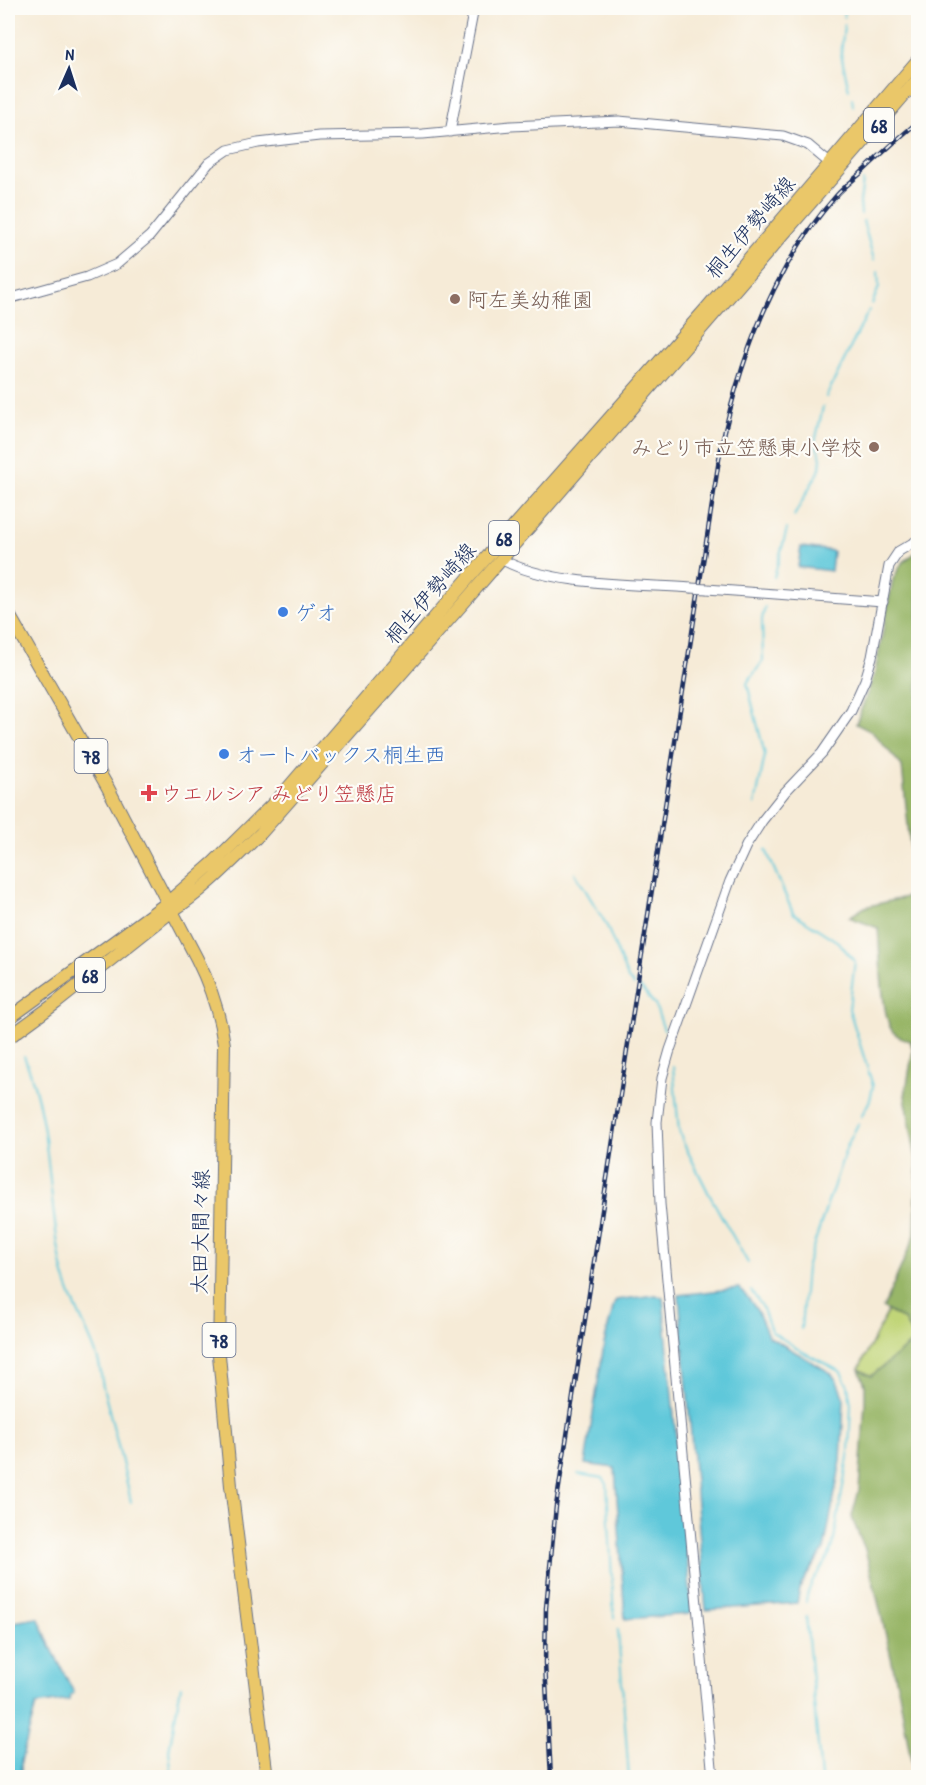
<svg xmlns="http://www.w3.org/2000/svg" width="926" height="1785" font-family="'Patrick Hand','Klee One',sans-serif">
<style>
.green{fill:#c1d578;stroke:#6e826b;stroke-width:1.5}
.forest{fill:#98b668;stroke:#5a7263;stroke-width:1.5}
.water{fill:#5fc8da;stroke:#3d7c9c;stroke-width:1.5}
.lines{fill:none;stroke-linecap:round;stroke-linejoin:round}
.stream{stroke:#5fc8da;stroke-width:2}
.tertiary-casing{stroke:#687188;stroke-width:11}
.primary-casing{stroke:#687188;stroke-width:14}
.tertiary{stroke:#fff;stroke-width:9}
.primary{stroke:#eac769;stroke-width:12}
.rail-casing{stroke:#1b2f5e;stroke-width:4.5}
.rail{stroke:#fdfcf7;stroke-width:2;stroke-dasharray:7;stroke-linecap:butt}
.tertiary-bridge-casing{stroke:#687188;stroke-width:11;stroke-linecap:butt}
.tertiary-bridge{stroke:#fff;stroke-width:9}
.education-dot{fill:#8d6e63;stroke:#fdfcf7;stroke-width:2}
.shop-dot{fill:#3f7fe0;stroke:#fdfcf7;stroke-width:2}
.health-dot{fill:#e0444e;stroke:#fdfcf7;stroke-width:2}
.labels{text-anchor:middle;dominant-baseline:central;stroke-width:4.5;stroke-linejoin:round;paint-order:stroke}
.shield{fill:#fdfcf7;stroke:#5f6c8c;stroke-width:1.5}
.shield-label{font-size:20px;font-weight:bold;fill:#1b2f5e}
.street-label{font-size:21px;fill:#1b2f5e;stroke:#fdfcf7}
.education-label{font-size:21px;fill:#785e54;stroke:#fdfcf7;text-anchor:start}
.shop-label{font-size:21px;fill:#366cbe;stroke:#fdfcf7;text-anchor:start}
.health-label{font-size:21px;fill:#be3a42;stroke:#fdfcf7;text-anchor:start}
</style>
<rect width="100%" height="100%" fill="#fdfcf7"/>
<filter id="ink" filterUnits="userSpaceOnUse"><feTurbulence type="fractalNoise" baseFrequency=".0167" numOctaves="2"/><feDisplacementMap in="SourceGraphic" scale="12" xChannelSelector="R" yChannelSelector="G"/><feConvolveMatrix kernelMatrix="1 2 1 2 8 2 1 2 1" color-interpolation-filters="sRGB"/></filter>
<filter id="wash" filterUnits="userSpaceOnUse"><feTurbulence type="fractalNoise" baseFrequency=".008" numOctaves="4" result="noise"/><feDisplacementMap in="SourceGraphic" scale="24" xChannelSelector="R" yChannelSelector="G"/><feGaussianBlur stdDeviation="1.35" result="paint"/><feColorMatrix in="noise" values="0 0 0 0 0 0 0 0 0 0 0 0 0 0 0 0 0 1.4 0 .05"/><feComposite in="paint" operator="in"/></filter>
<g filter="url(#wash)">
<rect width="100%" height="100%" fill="#f6ebd7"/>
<!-- green -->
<path class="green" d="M888,1311L905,1321L914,1341L871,1376L859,1369Z"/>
<!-- forest -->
<path class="forest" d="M915,553H918V1778L914,1777L912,1766L899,1692L877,1597L865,1549L853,1521L852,1516L859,1490L865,1403V1385L859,1369L871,1376L914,1341L905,1321L883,1308L915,1235L917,1164L905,1096L913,1050L910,1041C903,1039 898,1037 893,1032C881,1018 880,949 878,928L849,917L865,907L915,895L902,766L872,732L856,724L875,672L893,579L902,563Z"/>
<!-- water -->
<path class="water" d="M801,547L833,551L831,571L798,567Z
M739,1288C758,1308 758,1312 768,1336L831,1373L837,1381L844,1399L841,1461L824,1550L806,1576L801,1585L797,1603L706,1610L679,1295Z
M656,1295L663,1298L692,1611L690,1614L625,1619L615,1468L585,1464L604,1344L614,1304L616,1300Z
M37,1618L39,1619L47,1639L74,1693L70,1696L69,1700L36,1705L21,1761V1777H8V1623Z"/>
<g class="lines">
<!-- stream -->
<path class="stream" d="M843,8L844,17
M844,25L841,54L849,90
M852,98L853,106
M861,214L860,202L863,181
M863,221L874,260
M872,304L879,287L878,272
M826,397L869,310
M794,516L820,469L821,458L815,442L823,407
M774,577L787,529
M755,805L765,755L747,683L763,661L762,619L765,607
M766,850L793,913L838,942L855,961L849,1009L873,1086L870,1100L861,1117
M575,873L606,924L628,979L634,985
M640,987L655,1005L664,1030
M24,1056C52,1123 47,1197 62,1267C69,1300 88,1328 98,1360C101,1369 101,1378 103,1387C113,1425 123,1463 131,1502
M673,1067L679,1131L683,1142L709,1194L748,1263
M751,1291L762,1306L771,1331L801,1351L841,1372L848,1386L851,1404L849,1451L833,1546C826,1566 808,1581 806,1602
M801,1329L806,1268L847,1146L858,1124
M578,1474L603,1478L607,1484L614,1618
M806,1616L821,1778
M618,1630L629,1778
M172,1778L169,1750L181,1686"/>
</g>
</g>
<g filter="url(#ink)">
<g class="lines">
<defs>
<path id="tertiary" d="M450,132L474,8
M8,299L87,277L117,264L150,236L209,163L228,150L258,143L319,136L423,134L511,126L619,121L783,136L808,145L833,166
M501,559C548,586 637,584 691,588
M707,589L883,602
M713,1778L660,1204L657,1122L662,1078L670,1050L730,881L746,846L762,821L785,792L822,753L851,711L865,680L872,657L889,566L899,551L918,540"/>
<path id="primary" d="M8,613L107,786L197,959C211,987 220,1014 224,1045L219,1355L231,1486L267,1778
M8,1019L167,903L213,863L282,795L472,574L705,310L918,60
M8,1038L56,1003L172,911C205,890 233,860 261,833L466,600L918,79"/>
</defs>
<!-- tertiary casing -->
<use href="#tertiary" class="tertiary-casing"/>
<!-- primary casing -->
<use href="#primary" class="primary-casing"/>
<!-- tertiary -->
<use href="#tertiary" class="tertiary"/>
<!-- primary -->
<use href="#primary" class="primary"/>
<defs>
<path id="rail" d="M551,1778L545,1663L546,1608L556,1506L720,453C739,361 773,267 836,196C843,188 852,181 860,174C879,156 898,138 918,122"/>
</defs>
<!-- rail casing -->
<use href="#rail" class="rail-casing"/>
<!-- rail -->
<use href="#rail" class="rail"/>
<defs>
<path id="tertiary-bridge" d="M691,588L707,589"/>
</defs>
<!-- tertiary-bridge casing -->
<use href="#tertiary-bridge" class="tertiary-bridge-casing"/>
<!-- tertiary-bridge -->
<use href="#tertiary-bridge" class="tertiary-bridge"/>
</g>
</g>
<!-- markers -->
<g class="education-dot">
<circle cx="455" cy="299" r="6"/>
<circle cx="874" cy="447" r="6"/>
</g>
<g class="shop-dot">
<circle cx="283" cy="612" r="6"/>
<circle cx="224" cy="754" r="6"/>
</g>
<path class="health-dot" d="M146 784h6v6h6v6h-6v6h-6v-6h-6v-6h6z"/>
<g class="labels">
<!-- shield labels -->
<g class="shield">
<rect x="864" y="108" width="30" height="34" rx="4.5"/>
<rect x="489" y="521" width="30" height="34" rx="4.5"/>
<rect x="74.5" y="739" width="33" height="34" rx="4.5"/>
<rect x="75" y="958" width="30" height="34" rx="4.5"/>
<rect x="202.5" y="1323" width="33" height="34" rx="4.5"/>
</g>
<g class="shield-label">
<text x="879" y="125">68</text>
<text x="504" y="538">68</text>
<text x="91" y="756">78</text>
<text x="90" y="975">68</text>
<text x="219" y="1340">78</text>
</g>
<!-- street labels -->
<g class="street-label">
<text transform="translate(750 227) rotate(-50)">桐生伊勢崎線</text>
<text transform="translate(430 593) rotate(-49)">桐生伊勢崎線</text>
<text transform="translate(200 1232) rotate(-89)">太田大間々線</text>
</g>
<!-- education labels -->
<g class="education-label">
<text x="467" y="299">阿左美幼稚園</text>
<text x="862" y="447" text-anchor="end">みどり市立笠懸東小学校</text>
</g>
<!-- shop labels -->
<g class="shop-label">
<text x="295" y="612">ゲオ</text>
<text x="236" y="754">オートバックス桐生西</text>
</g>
<!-- health labels -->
<g class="health-label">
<text x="161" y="793">ウエルシア みどり笠懸店</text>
</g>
</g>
<!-- margin -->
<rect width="926" height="1785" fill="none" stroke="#fdfcf7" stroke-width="30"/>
<!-- north arrow -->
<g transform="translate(69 69) rotate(3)" stroke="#fdfcf7" stroke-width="4.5" paint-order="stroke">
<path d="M0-4.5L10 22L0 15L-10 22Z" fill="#1b2f5e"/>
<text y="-9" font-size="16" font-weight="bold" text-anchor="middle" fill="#1b2f5e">N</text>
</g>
</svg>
